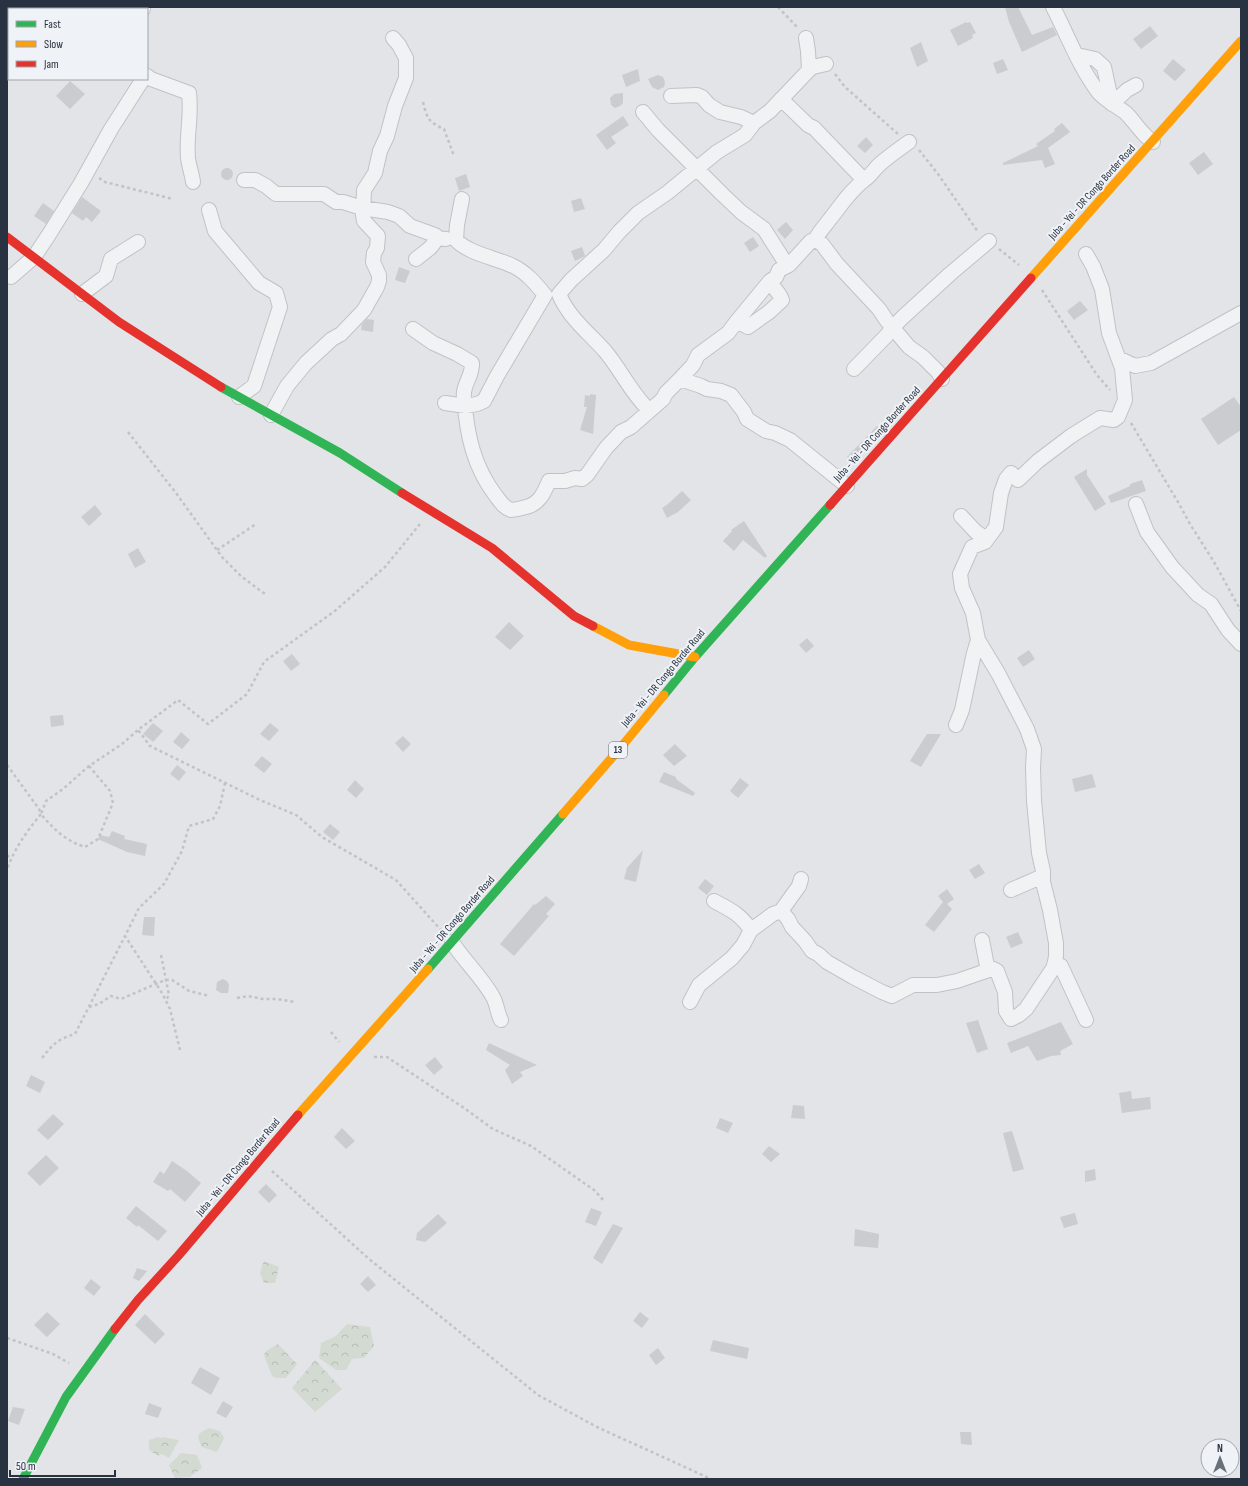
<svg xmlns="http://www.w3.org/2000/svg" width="1248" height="1486" font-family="'Sofia Sans Condensed',sans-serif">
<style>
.forest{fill:url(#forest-crowns)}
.building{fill:#cacccf}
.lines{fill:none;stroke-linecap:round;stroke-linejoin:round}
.street-casing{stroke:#c0c2c5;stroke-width:16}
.path{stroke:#c1c3c7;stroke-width:2.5;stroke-dasharray:3 3;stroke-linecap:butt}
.street{stroke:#f1f2f4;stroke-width:14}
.fast{stroke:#30b455;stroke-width:9}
.slow{stroke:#ff9f0a;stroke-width:9}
.jam{stroke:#e5322d;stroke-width:9}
.labels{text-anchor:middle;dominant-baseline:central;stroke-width:4;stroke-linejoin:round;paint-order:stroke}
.shield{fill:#eff2f6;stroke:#646c77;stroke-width:1}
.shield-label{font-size:10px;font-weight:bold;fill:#293240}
.street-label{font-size:11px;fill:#293240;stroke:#eff2f6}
</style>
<defs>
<pattern id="forest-crowns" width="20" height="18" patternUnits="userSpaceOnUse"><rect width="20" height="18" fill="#d3dad2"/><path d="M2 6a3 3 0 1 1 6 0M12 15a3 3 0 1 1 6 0" fill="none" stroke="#b5bcb5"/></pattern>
</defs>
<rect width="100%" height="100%" fill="#e2e4e7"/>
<!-- forest -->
<path class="forest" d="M264,1261L279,1267L275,1283H264L260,1273Z
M347,1324L370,1327L374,1346L364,1358L352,1359L346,1370H336L319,1358L321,1343L336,1336Z
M278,1344L297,1364L286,1378H277L272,1376L264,1355L266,1351Z
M315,1360L342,1389L315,1412L292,1388Z
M209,1428L220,1431L224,1438L217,1452L202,1447L198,1438L200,1433Z
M158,1437L161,1438L162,1437L179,1440L169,1458L162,1454L158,1456L149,1450V1440Z
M181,1453L197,1455L202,1468L190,1477L175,1478L169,1465Z"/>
<!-- building -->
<path class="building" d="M1005,7H1018L1032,35L1053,27L1057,35L1022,52L1009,22Z
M966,22L967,23L970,22L976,33L972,35L973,38L958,46L950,30Z
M1150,26L1158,36L1141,49L1133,39Z
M921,42L928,61L917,67L910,48Z
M1003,59L1008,70L997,74L993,63Z
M1173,59L1186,70L1175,81L1163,71Z
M638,69L640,81L626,87L622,75Z
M658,75L663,77L665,82L664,87L658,90L652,87L648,79Z
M70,81L85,94L70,109L56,96Z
M623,93V103L620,106L615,108L611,105L610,98L614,94Z
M623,116L629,125L611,137L616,143L607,150L596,135Z
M1062,123L1070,132L1048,148L1055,164L1045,168L1042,160L1003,165V163L1038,146L1036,144L1055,131L1054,129Z
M866,137L873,145L865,153L857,146Z
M1204,152L1213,164L1198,175L1189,163Z
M221 174a6 6 0 1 1 12 0a6 6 0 1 1-12 0Z
M466,174L470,187L459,191L455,178Z
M82,197L101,211L92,222L86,217L83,221L72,213Z
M581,198L585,209L574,212L571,201Z
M43,203L54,211L46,224L34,216Z
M786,222L793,230L785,239L777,230Z
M753,237L759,246L750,252L744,243Z
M582,247L585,256L575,261L571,251Z
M399,267L410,271L405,283L395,280Z
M1080,301L1088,310L1074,320L1067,311Z
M367,319L374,320L373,332L361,330L362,324Z
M590,394L596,395L593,434L580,430L587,407H584L585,395L590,396Z
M1234,397L1241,407V430L1218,445L1201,419Z
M877,426L880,429L852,462L847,457Z
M1087,469V475L1106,504L1095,511L1074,477Z
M1142,480L1146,491L1111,503L1108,496L1130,486V484Z
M682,491L691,500L678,512L667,518L662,508L668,504Z
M95,505L102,514L89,526L81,517Z
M744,521L767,556L765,558L743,540L734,551L723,541L732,531L731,530Z
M138,548L146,562L135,568L128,554Z
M509,622L524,636L510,650L495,637Z
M807,638L814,646L806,653L799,645Z
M1029,650L1035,659L1023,667L1017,658Z
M292,654L300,664L291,671L283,661Z
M63,715L64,725L51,727L50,716Z
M153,723L163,731L153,742L143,734Z
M270,723L279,730L269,741L260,734Z
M181,732L190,740L182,749L173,742Z
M927,734H941L921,767L910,761Z
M403,736L411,744L403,752L395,743Z
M675,744L687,756L674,766L663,755Z
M262,756L272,764L264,773L254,765Z
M177,765L186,772L179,781L170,774Z
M664,772L676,777V779L695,793L693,796L659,782Z
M1092,774L1096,787L1075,792L1072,779Z
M740,778L749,785L738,798L730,791Z
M355,780L364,789L356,798L347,790Z
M330,824L340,832L333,840L323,832Z
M112,831L125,836L124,839L147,844L145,856L127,852L98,839L100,835L109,837Z
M643,850L636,882L624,879L627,868Z
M979,864L985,873L975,879L969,870Z
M705,879L714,886L707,895L698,888Z
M947,889L954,899L947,904L952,909L934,932L925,925L943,902L938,896Z
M546,896L555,904L546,914L549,916L514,956L500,944L534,904L535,905Z
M144,917H155L154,936L142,935Z
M1018,932L1023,943L1011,948L1006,937Z
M223,979L227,981L229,985L228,993H221L216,990L217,982Z
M978,1020L988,1049L977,1053L966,1023Z
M1061,1022L1073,1044L1060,1051L1061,1055L1051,1056L1037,1061L1028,1046L1011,1053L1007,1043Z
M489,1043L537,1065L520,1072L523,1076L512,1084L505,1070L510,1065L486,1050Z
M435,1057L443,1067L434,1075L425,1065Z
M31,1075L45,1082L40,1093L26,1086Z
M1131,1091L1132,1099L1150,1097L1151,1109L1122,1113L1119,1093Z
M793,1105L804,1106L805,1119L791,1118Z
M53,1114L64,1124L48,1140L37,1130Z
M720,1118L733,1123L728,1133L716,1128Z
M342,1128L355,1141L346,1149L334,1137Z
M1012,1131L1024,1169L1013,1172L1003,1133Z
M769,1146L780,1154L771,1162L762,1154Z
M46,1155L59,1168L40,1186L27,1173Z
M172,1161L187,1171L201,1183L185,1202L170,1189L168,1191L153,1182L160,1171L164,1174Z
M1095,1169L1096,1180L1085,1182V1171Z
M266,1184L277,1195L269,1203L258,1192Z
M136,1206L167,1231L158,1241L138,1225L137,1227L126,1218Z
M591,1208L602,1212L596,1226L585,1222Z
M1075,1213L1078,1224L1064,1228L1060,1217Z
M438,1214L447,1223L425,1242L416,1240L417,1233Z
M613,1224L623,1228L602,1264L593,1258Z
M855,1229L879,1234L878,1248L854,1246Z
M137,1268L147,1271L139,1281L133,1278Z
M368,1276L376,1285L368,1292L360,1284Z
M91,1279L101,1287L94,1296L84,1288Z
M47,1312L60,1324L47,1337L34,1325Z
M640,1312L649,1319L642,1328L633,1321Z
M145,1314L165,1334L155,1344L135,1325Z
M713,1340L749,1348L747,1359L710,1351Z
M658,1348L665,1358L656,1365L649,1355Z
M200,1367L220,1378L211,1395L191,1383Z
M223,1401L233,1407L226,1418L216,1413Z
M149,1403L162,1408L158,1418L145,1414Z
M13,1407L25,1409L19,1425L8,1421Z
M960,1432H971L972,1445L961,1444Z"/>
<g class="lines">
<defs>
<path id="street" d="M143,7V9
M1053,7C1068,36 1079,67 1099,93C1106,101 1117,106 1126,113C1132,119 1138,128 1144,134C1146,137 1150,139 1153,142
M806,38L808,51L809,70
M1077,55L1095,59L1104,67L1112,104L1127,90L1136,85
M147,76L151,79L189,93C192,114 186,136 188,158C189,166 192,174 193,182
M671,96L697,95L702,97L709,105L720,112L741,117L754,123
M781,99L808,125L814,128L864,180C871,176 874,169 880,164C889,156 899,149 909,142
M643,112L658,130L722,194L741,212L764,229L785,262L789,265L811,241L815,240L822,244L837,264L879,309L887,321L909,347L923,357L938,372L942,379
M244,180H255L266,186L276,194H324L336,202H343L362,208L388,212L399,216L410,226L435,235L438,238
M209,210L215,231L259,283L276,293L280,307L254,386L239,397
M815,240C819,232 824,227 830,219C842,204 848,193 864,180
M416,259L430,248L438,238L446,239
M11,277L34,257L48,236L81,183L111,129L143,79
M82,294L106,276L111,259L138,242
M737,321L770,281
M413,329L433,343L457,354L472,363C473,376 462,385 464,398C467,434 473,466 496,496C500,501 504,508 511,510C515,510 522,508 526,507C539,504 544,493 549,481H565L575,478L582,479L587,475L606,448L621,432L631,427L663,399L666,393L680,379L701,386L707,389L721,391L731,395L744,412L747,419L766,431L775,433L790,440L847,486
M1118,358L1135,366L1151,363L1241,313
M854,369L887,335L893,327L903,317L950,274L989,241
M680,379L693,365L698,355L728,333L737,321L748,327L769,312L782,300C779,291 773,289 770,281L776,277L779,270L789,265
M445,403L466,406L477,404L484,401L497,376L545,295C536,284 526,272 513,266C497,258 469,254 456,240L457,225L462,199
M649,410C631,393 621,370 605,351C589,333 568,317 559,294L571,280L604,250L619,232L638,213L667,193L717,152L745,135L754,123L770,111L809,70L813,67L826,64
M271,415L287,386L306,363L332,339L341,334L364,310L377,287L379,281V275L373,262L374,253L377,248L378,236L364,221L363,215L364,190L375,173L380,151L387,136L395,106L406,78V58L399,45L393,38
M1136,504L1147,532L1172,567L1198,595L1211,604L1228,630L1241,644
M961,516L976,532L987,539
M978,640L998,673L1027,729L1034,749L1033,768L1034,801L1039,853L1043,871V882L1050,910L1056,943V956L1054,967L1026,1009L1019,1015L1011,1019L1006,1011L1005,992L997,971L987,966L982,940
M956,725L962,710L974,653L978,640L973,613L962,588L960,574L972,547L985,542L996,527L1001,493L1006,479L1011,473L1018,480L1038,461L1071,436L1100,418L1114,420L1118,417L1125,400L1122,368L1109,333L1102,289L1093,266L1086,254
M1011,890L1043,876
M714,901C731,910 740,914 751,930
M781,911L788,919L792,927L805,941L812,951L818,954L827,962L853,977L882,992L892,996L913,985H937L957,981L992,969
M452,942C464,961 482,977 493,997C497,1004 497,1012 501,1020
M1054,965L1061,966L1086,1020
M690,1002L699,985L732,958L743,945L751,930L773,914L781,911L799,886L801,879"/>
</defs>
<!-- street casing -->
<use href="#street" class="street-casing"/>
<!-- path -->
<path class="path" d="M778,7L798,28
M835,74L845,87L898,134
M423,102C427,118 428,122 444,129L454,156
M919,150L938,174L978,232
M99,178L105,182L173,199
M999,249L1019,265
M1042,290L1097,375L1110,390
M1131,423L1178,502L1190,524L1214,562L1241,611
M128,432L176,493L222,557L242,577L265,594
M420,524L385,567L336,610L264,662L247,694L208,724L178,700L138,730L150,746L260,800L296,815L322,837L396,880L441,930
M217,550L256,524
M7,765L39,809L41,814C27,831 14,849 7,870
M89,766L110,791L113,803L98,839L85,847C66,841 53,829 41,814L46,801L63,789L89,766L122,744L138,730
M7,855L11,859
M161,955L169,995L166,1000
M237,998L248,996L263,999H277L295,1002
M89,1007L99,1004L111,996L121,999L165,980H172L189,991L210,996
M331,1032L339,1042
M180,1050L170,1009L162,993L125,936L139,908L164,884L182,851L189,826L213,819L220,806L225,783
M374,1057H387L464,1108L493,1129L531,1146L594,1190L605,1202
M42,1058C53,1044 58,1039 75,1034L125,936
M272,1171L369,1259L538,1395L597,1427L711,1479
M7,1338L53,1354L69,1363"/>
<!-- street -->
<use href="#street" class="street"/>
<!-- fast -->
<path class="fast" d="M221,387L340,453L402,493
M664,695L695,657L830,505
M428,969L563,814
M23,1479L66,1397L115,1329"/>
<!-- slow -->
<path class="slow" d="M1031,278L1241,41
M593,626L629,645L695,657
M563,814L622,746L664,695
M298,1115L428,969"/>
<!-- jam -->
<path class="jam" d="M7,237L119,322L221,387
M402,493L492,548L574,616L593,626
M830,505L1031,278
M115,1329L138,1300L178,1256L298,1115"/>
</g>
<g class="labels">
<!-- shield labels -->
<rect class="shield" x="609" y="742" width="18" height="16" rx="3"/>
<g class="shield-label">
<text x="618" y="750">13</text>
</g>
<!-- street labels -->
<g class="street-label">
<text transform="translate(1092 192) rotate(-48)">Juba - Yei - DR Congo Border Road</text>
<text transform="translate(877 434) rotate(-48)">Juba - Yei - DR Congo Border Road</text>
<text transform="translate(663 678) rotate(-50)">Juba - Yei - DR Congo Border Road</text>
<text transform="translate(452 924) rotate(-49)">Juba - Yei - DR Congo Border Road</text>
<text transform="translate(238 1167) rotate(-50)">Juba - Yei - DR Congo Border Road</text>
</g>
</g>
<!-- border -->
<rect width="1248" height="1486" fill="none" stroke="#293240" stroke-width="16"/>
<!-- legend -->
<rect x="8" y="8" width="140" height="72" fill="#eff2f6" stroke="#a0a5ad"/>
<rect x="16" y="21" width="20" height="6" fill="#30b455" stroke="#a0a5ad"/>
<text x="44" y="28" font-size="12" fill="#293240">Fast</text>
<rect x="16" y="41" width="20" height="6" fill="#ff9f0a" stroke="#a0a5ad"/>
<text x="44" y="48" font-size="12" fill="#293240">Slow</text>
<rect x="16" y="61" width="20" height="6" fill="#e5322d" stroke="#a0a5ad"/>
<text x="44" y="68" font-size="12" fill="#293240">Jam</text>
<!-- north arrow -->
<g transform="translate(1220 1458)"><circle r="19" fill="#eff2f6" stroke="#a0a5ad"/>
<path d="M0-3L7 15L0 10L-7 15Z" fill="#6a707a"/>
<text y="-6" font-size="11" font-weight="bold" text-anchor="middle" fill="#293240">N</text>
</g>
<!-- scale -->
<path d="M10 1470v6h105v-6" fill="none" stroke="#293240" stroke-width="2"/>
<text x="16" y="1470" font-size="12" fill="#293240" stroke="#eff2f6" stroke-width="3" paint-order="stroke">50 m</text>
</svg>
